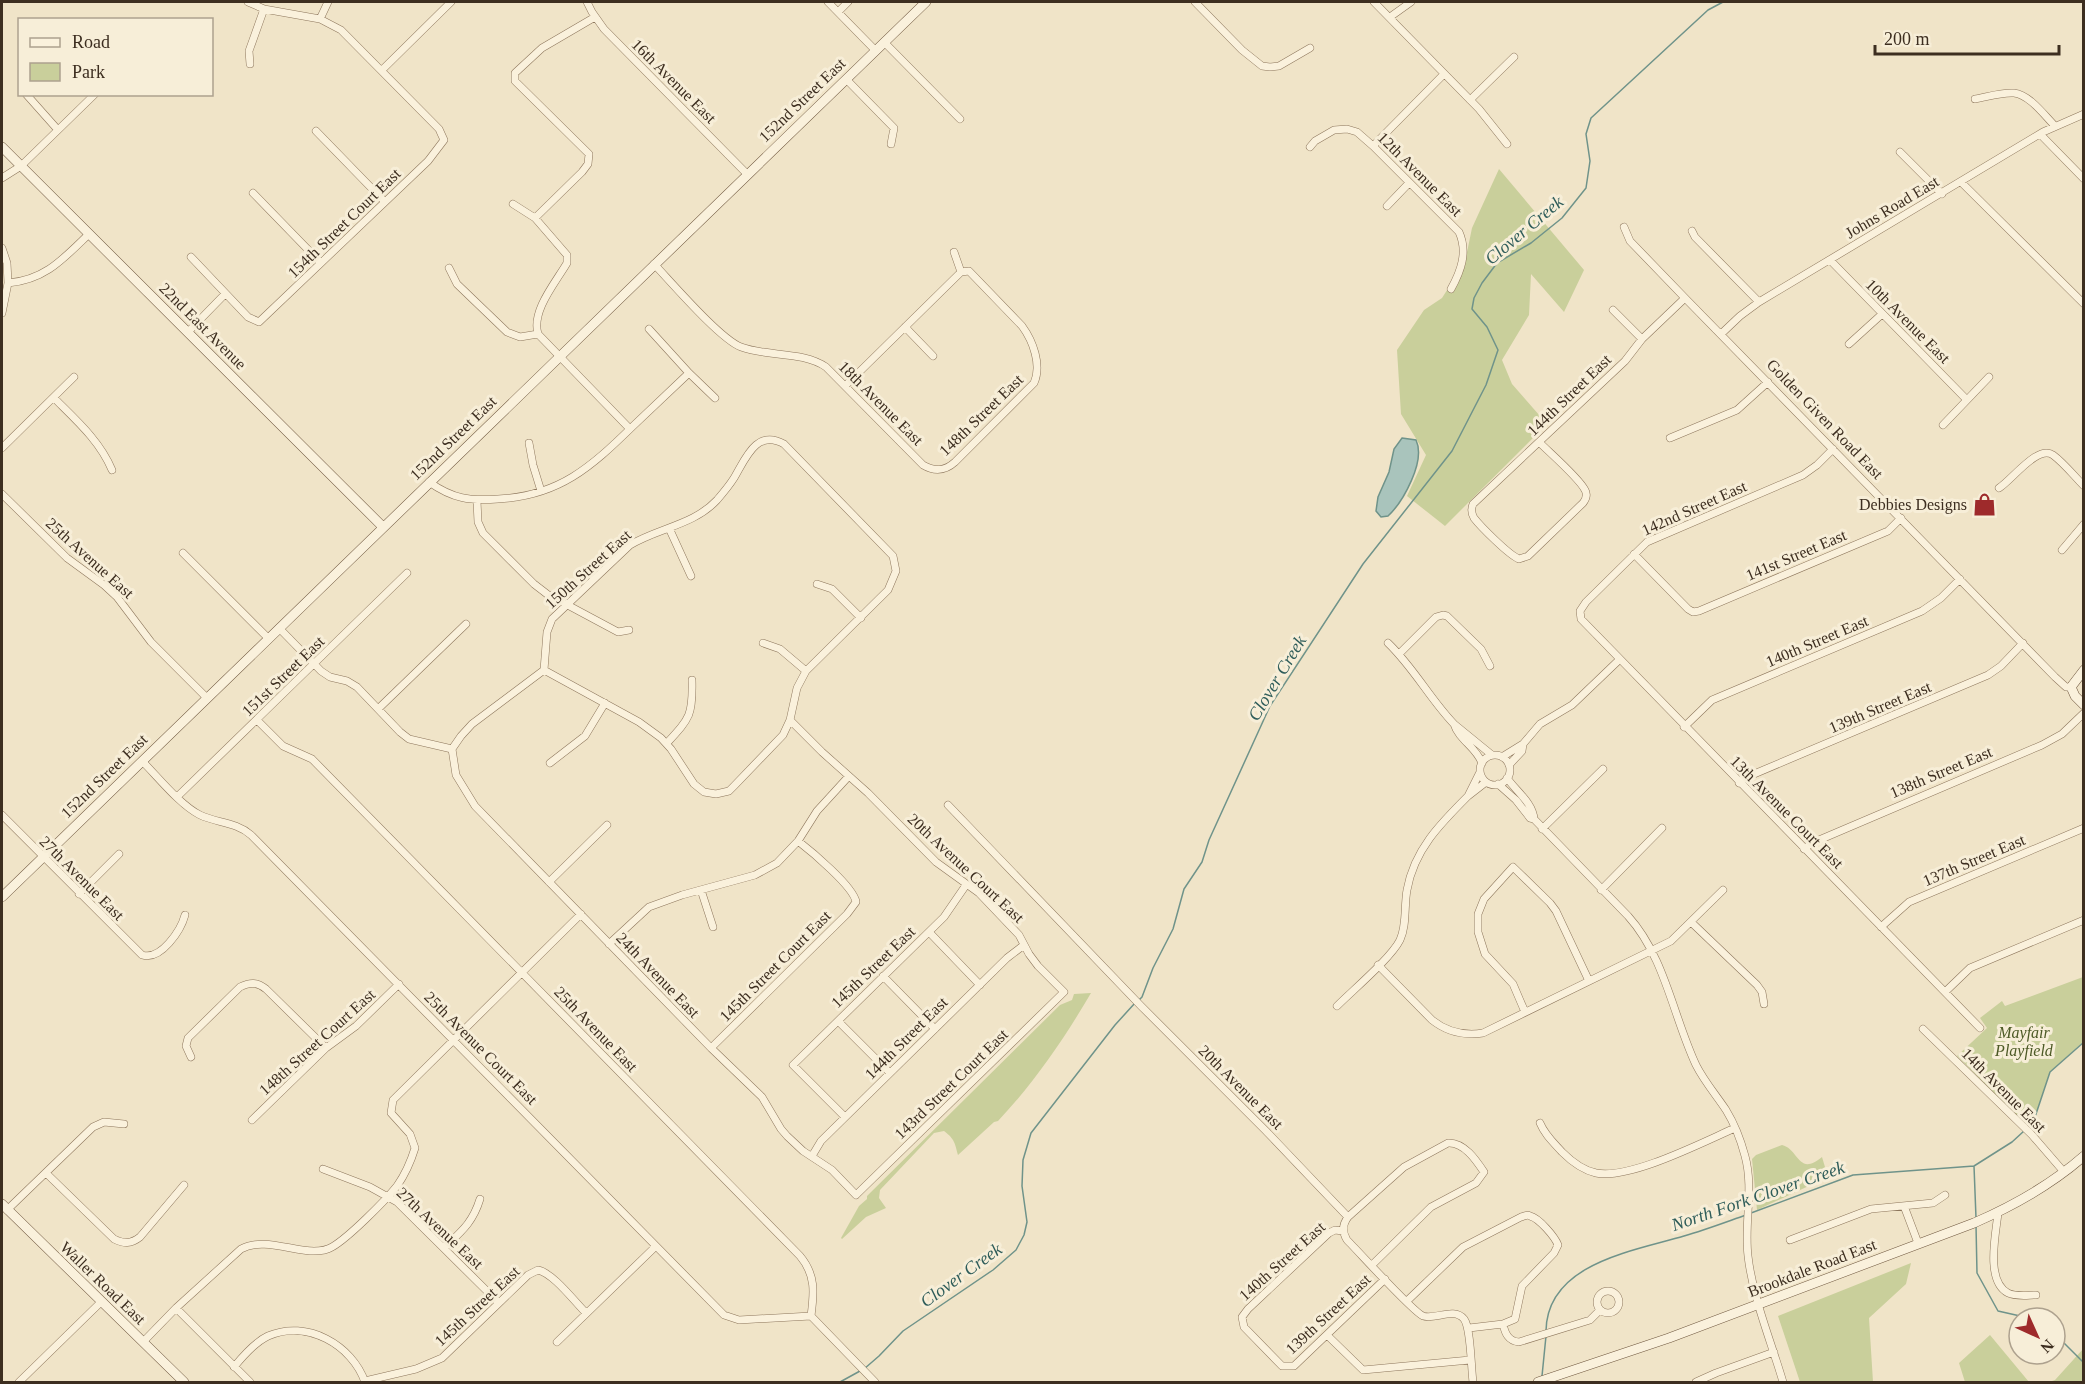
<svg xmlns="http://www.w3.org/2000/svg" width="2085" height="1384" font-family="'Times New Roman',serif">
<style>
.green{fill:#c9cf9b}
.water{fill:#a9c4bc;stroke:#6f938a;stroke-width:1.5}
.lines{fill:none;stroke-linecap:round;stroke-linejoin:round}
.stream{stroke:#6f938a;stroke-width:1.5}
.street-casing{stroke:#8d765c;stroke-width:8}
.secondary-casing{stroke:#6f573f;stroke-width:10}
.street{stroke:#faf1dc;stroke-width:7}
.secondary{stroke:#faf1dc;stroke-width:9}
.labels{text-anchor:middle;dominant-baseline:central;stroke-width:6;stroke-linejoin:round;paint-order:stroke}
.street-label{font-size:16px;fill:#3d2e20;stroke:#f7eed8}
.poi-label{font-size:16px;fill:#3d2e20;stroke:#f7eed8;text-anchor:end}
.park-label{font-size:16px;font-style:italic;fill:#4d5a26;stroke:#f7eed8}
.water-label{font-size:18px;font-style:italic;fill:#2f5d5a;stroke:#f7eed8}
</style>
<rect width="100%" height="100%" fill="#f0e4c8"/>
<!-- green -->
<path class="green" d="M1499,169L1584,270L1564,312L1531,274L1529,315L1502,360L1512,384L1547,424L1445,526L1407,496L1426,455L1401,414L1397,350L1424,310L1442,298L1465,262L1472,228Z
M2083,977V1042L2050,1072L2033,1123L2028,1127L1957,1056L1987,1028L1980,1018L2002,1001L2005,1006Z
M1091,993C1064,1039 1034,1083 998,1121L994,1122L958,1155C955,1144 955,1139 944,1131L934,1133L880,1190L879,1198L886,1208L866,1217L842,1239L841,1238L859,1206L867,1199V1196L1060,1005L1072,1000L1074,994Z
M1782,1145C1799,1149 1798,1177 1822,1157L1828,1177L1757,1210L1752,1159L1756,1155Z
M1911,1263L1906,1284L1869,1318L1873,1382H1800L1778,1316Z
M1990,1335L2029,1382H1965L1959,1363Z
M2083,1349V1382H2049L2055,1380Z"/>
<!-- water -->
<path class="water" d="M1402,438L1416,440C1426,461 1403,502 1388,516L1381,517L1376,511L1378,497L1389,472L1394,449Z"/>
<g class="lines">
<!-- stream -->
<path class="stream" d="M1139,1000L1142,997L1153,968L1173,929L1184,889L1202,862L1209,840L1270,706L1363,564L1452,451L1486,385L1498,350L1487,327L1472,309L1474,298L1482,283L1497,263L1531,243L1562,218L1586,188L1590,161L1586,134L1591,118L1708,10L1723,2
M2028,1127L2033,1123L2050,1072L2084,1042
M1974,1166L1976,1218
M1751,1213L1853,1175L1974,1166L2012,1142L2024,1131
M1976,1225L1977,1273L1998,1311L2029,1318
M1546,1331C1547,1263 1634,1251 1684,1236C1705,1230 1726,1222 1746,1215
M2055,1334L2084,1363
M864,1369L879,1356L903,1331L993,1270L1016,1250L1024,1235L1027,1222L1022,1186L1023,1160L1031,1133L1115,1025L1135,1003
M1542,1376L1546,1336
M840,1382L860,1371"/>
<defs>
<path id="street" d="M587,2L592,12L604,29L747,174
M828,2L875,50
M1195,2L1242,50L1262,66L1270,67L1279,66L1310,48
M1374,2L1479,109L1507,144
M838,12L848,2
M1390,17L1411,2
M320,19L328,2
M884,42L960,119
M250,64L249,51L264,9
M382,70L451,2
M846,79L894,128L891,144
M26,94L58,130
M1975,99C1987,97 2001,92 2014,93C2030,95 2044,115 2055,126
M1470,100L1514,57
M316,131L385,202
M2040,134L2084,179
M1373,146L1444,74
M1310,147L1315,141L1334,130L1347,129L1357,132L1373,146L1459,232C1468,252 1461,271 1451,289
M1900,152L1942,194
M2,178L21,166L95,94
M1961,182L2084,304
M253,193L321,263
M513,204L535,218L567,255V263C556,282 531,311 538,334
M1387,206L1409,183
M535,218L582,172L588,164L589,154L515,81V73L542,48L595,17
M1624,227L1630,241L1685,298L2055,677L2066,687H2071
M1692,231L1695,237L1759,302
M2,248L7,263L8,283
M954,252L961,272
M191,257L248,317L259,322L428,161L444,140L439,129L341,30L320,19L264,9L248,2
M1830,260L1967,400
M654,264C672,283 720,339 741,347C768,357 802,351 826,367L923,465C935,472 945,471 955,462L1034,383C1042,365 1033,341 1022,326L969,271L961,272
M449,268L457,284L507,332L520,337L538,334
M1613,310L1642,339
M2,313L8,283C45,280 63,259 89,234
M905,327L933,356
M649,329L689,373L715,398
M188,332L225,294
M538,334L630,429
M1721,334L1740,316L1759,302L2043,132L2084,114
M1849,344L1881,315
M845,386L961,272
M54,398C76,420 100,441 112,470
M1943,425L1989,377
M1670,438L1737,410L1768,382
M1539,442C1550,453 1579,478 1585,490C1588,495 1586,499 1583,503L1528,556L1519,559C1509,555 1481,527 1474,518C1471,513 1471,509 1473,504L1625,361L1642,339L1685,298
M529,443L533,465L541,491
M2,448L74,377
M1833,449L1817,465L1803,475L1647,542L1586,602L1580,611L1581,619L1980,1028
M429,482C453,499 470,501 498,499C559,496 591,467 632,427C651,409 670,391 689,373
M1999,488C2012,480 2038,444 2053,455C2064,463 2074,476 2084,486
M2,494L67,558L104,585L117,597L151,642L207,698
M477,501L478,522L483,533L534,584L547,594L618,632L629,630
M669,528L691,576
M2062,550L2084,524
M183,553L268,638
M1634,554L1688,609L1693,612L1699,611L1888,531L1901,518
M817,584L832,589L861,618
M279,628L321,671L330,677L347,681L357,687L400,732L409,739L452,749
M763,643L780,649L806,671
M1388,643C1414,668 1430,699 1454,724
M1399,654L1436,617L1443,615L1447,616L1481,649L1490,666
M544,670L639,722L661,738L671,749L694,784L704,792L716,794L729,791L734,786L783,735L790,720L797,688L806,671L888,590L896,571L893,556L784,444C756,428 745,460 734,478C729,486 723,493 717,500C694,525 658,528 630,545L552,619L547,632L544,670L472,724L461,736L452,749L456,775L475,806L711,1048L762,1097L781,1129L787,1136L803,1151L832,1170L856,1195L1064,992L1038,966L1029,954L1019,935L979,893L936,862L868,793L822,752L790,720
M378,709L466,624
M257,720L283,746L312,759L800,1256C816,1275 814,1293 811,1316
M1684,727L1712,700L1922,611L1941,598L1960,579
M667,743C690,718 693,715 692,680
M1523,744L1540,724L1572,705L1619,660
M1480 770a15 15 0 1 1 30 0a15 15 0 1 1-30 0Z
M1502,757L1523,744L1522,751L1509,765
M142,761C158,777 180,805 200,815C217,823 236,822 251,835L724,1315L739,1320L811,1316
M550,763L585,736L605,703
M1482,763C1476,747 1459,740 1454,724L1492,755
M1480,772L1468,796L1486,782
M1739,783L1747,777L1988,675L2001,666L2023,643
M1498,784L1516,800L1530,818L1534,819C1533,803 1516,791 1507,778
M178,796L407,573
M948,805L1141,1006L1266,1131L1348,1217
M2,815L142,955C161,961 181,930 185,915
M1534,819L1628,916C1665,957 1673,1016 1696,1065C1704,1081 1716,1095 1726,1110C1734,1123 1741,1141 1745,1156C1754,1189 1744,1222 1748,1256C1753,1299 1771,1341 1783,1382
M1542,829L1603,769
M1804,849L1812,843L2042,745L2062,734L2084,713
M549,882L607,825
M701,890L713,927
M1601,890L1662,828
M79,894L119,854
M1691,922L1757,985L1762,992L1764,1004
M1881,927L1909,902L2084,828
M929,932L980,985
M609,944L649,907L682,895L755,875L777,863L798,841L817,811L849,776
M1378,965L1432,1020C1447,1032 1463,1036 1483,1033L1671,941L1723,890
M883,976L935,1029
M1945,992L1970,968L2084,920
M1337,1006C1353,990 1391,958 1400,940C1407,925 1404,906 1407,890C1414,850 1440,824 1468,796
M1525,1012L1513,984L1485,954L1478,932V914L1484,899L1513,867L1550,903L1556,911L1589,981
M838,1021L890,1073
M1923,1029L2032,1135L2064,1172
M711,1048L847,914L856,902C854,887 811,851 798,841
M191,1057L186,1046L188,1038L240,987C250,982 257,982 266,989L326,1048
M845,1117L793,1065L944,917L966,885
M252,1120L326,1048L356,1026L399,984
M1540,1123C1545,1135 1553,1142 1562,1152C1572,1162 1582,1170 1596,1173C1629,1180 1703,1142 1735,1128
M812,1156L821,1141L1007,958L1024,945
M323,1169L370,1187L397,1202L499,1303
M46,1173L114,1239C124,1244 131,1244 140,1237L184,1185
M1904,1206L1918,1243
M7,1210L93,1127L104,1122L124,1124
M1998,1213C1996,1233 1985,1281 2008,1293C2016,1297 2028,1295 2036,1295
M1343,1231L1335,1230L1329,1233L1248,1309L1242,1317L1244,1327L1282,1366H1294L1385,1279
M1790,1240L1871,1209L1933,1203L1945,1195
M445,1247C462,1231 473,1222 480,1199
M1372,1265L1431,1207L1476,1183L1484,1172C1476,1160 1464,1142 1448,1143L1404,1167L1348,1217C1342,1225 1342,1232 1347,1240C1359,1252 1413,1312 1423,1316C1435,1320 1454,1307 1464,1319C1471,1328 1471,1368 1473,1382
M1597 1302a11 11 0 1 1 22 0a11 11 0 1 1-22 0Z
M1407,1301L1463,1247L1521,1217C1525,1216 1527,1214 1530,1216C1539,1218 1555,1237 1558,1245L1554,1253L1522,1286L1515,1319L1503,1324L1469,1328
M176,1308L250,1382
M811,1316L875,1382
M1503,1324C1505,1333 1508,1341 1519,1342L1590,1320L1600,1310
M1327,1335L1363,1370L1470,1360
M143,1342L176,1308L241,1249C262,1237 292,1251 314,1251C321,1251 327,1250 332,1247C348,1238 385,1201 397,1186C404,1176 411,1161 415,1148L410,1134L391,1113L393,1100L581,914
M557,1342L655,1247
M234,1367C243,1356 255,1342 268,1336C307,1319 352,1345 365,1382
M365,1381L416,1369L442,1358L528,1275L538,1270C553,1273 574,1301 586,1313
M19,1382L101,1302
M1696,1382L1716,1373L1774,1352"/>
<path id="secondary" d="M2,147L383,527
M2084,670L2071,687L2075,696L2084,705
M2,897L926,2
M2,1204L184,1382
M1538,1382L1669,1338L1974,1223C2013,1206 2051,1185 2084,1156"/>
</defs>
<!-- street casing -->
<use href="#street" class="street-casing"/>
<!-- secondary casing -->
<use href="#secondary" class="secondary-casing"/>
<!-- street -->
<use href="#street" class="street"/>
<!-- secondary -->
<use href="#secondary" class="secondary"/>
</g>
<!-- icons -->
<defs>
<symbol id="shop-bare" viewBox="-9 -9 18 18"><path d="M-5-2.5h2.3a2.7 3.5 0 0 1 5.4 0H5L5.5 6h-11ZM-1.5-2.5h3a1.5 2.3 0 0 0-3 0Z" fill="#9e2a2b" stroke="#f7eed8" stroke-width="2.5" paint-order="stroke"/></symbol>
</defs>
<g fill-rule="evenodd">
<use href="#shop-bare" x="1968" y="488" width="33" height="33"/>
</g>
<g class="labels">
<!-- street labels -->
<g class="street-label">
<text transform="translate(674 81) rotate(45)">16th Avenue East</text>
<text transform="translate(802 100) rotate(-44)">152nd Street East</text>
<text transform="translate(1420 174) rotate(45)">12th Avenue East</text>
<text transform="translate(1892 207) rotate(-31)">Johns Road East</text>
<text transform="translate(344 223) rotate(-44)">154th Street Court East</text>
<text transform="translate(1908 321) rotate(45)">10th Avenue East</text>
<text transform="translate(203 326) rotate(45)">22nd East Avenue</text>
<text transform="translate(1569 395) rotate(-44)">144th Street East</text>
<text transform="translate(881 403) rotate(45)">18th Avenue East</text>
<text transform="translate(981 415) rotate(-44)">148th Street East</text>
<text transform="translate(1825 419) rotate(46)">Golden Given Road East</text>
<text transform="translate(453 438) rotate(-44)">152nd Street East</text>
<text transform="translate(1694 508) rotate(-24)">142nd Street East</text>
<text transform="translate(1796 555) rotate(-23)">141st Street East</text>
<text transform="translate(90 558) rotate(42)">25th Avenue East</text>
<text transform="translate(588 569) rotate(-42)">150th Street East</text>
<text transform="translate(1817 641) rotate(-23)">140th Street East</text>
<text transform="translate(283 676) rotate(-44)">151st Street East</text>
<text transform="translate(1880 707) rotate(-23)">139th Street East</text>
<text transform="translate(1941 772) rotate(-23)">138th Street East</text>
<text transform="translate(104 776) rotate(-44)">152nd Street East</text>
<text transform="translate(1787 812) rotate(45)">13th Avenue Court East</text>
<text transform="translate(1974 860) rotate(-23)">137th Street East</text>
<text transform="translate(966 868) rotate(43)">20th Avenue Court East</text>
<text transform="translate(82 878) rotate(45)">27th Avenue East</text>
<text transform="translate(775 966) rotate(-45)">145th Street Court East</text>
<text transform="translate(873 967) rotate(-44)">145th Street East</text>
<text transform="translate(658 975) rotate(46)">24th Avenue East</text>
<text transform="translate(596 1029) rotate(46)">25th Avenue East</text>
<text transform="translate(906 1038) rotate(-45)">144th Street East</text>
<text transform="translate(317 1042) rotate(-42)">148th Street Court East</text>
<text transform="translate(481 1048) rotate(45)">25th Avenue Court East</text>
<text transform="translate(951 1084) rotate(-44)">143rd Street Court East</text>
<text transform="translate(1241 1087) rotate(45)">20th Avenue East</text>
<text transform="translate(2004 1090) rotate(45)">14th Avenue East</text>
<text transform="translate(440 1228) rotate(43)">27th Avenue East</text>
<text transform="translate(1282 1261) rotate(-42)">140th Street East</text>
<text transform="translate(1812 1268) rotate(-21)">Brookdale Road East</text>
<text transform="translate(103 1283) rotate(44)">Waller Road East</text>
<text transform="translate(477 1306) rotate(-43)">145th Street East</text>
<text transform="translate(1328 1314) rotate(-43)">139th Street East</text>
</g>
<!-- poi labels -->
<g class="poi-label">
<text x="1967" y="504">Debbies Designs</text>
</g>
<!-- park labels -->
<g class="park-label">
<text x="2024" y="1032">Mayfair<tspan x="2024" dy="18">Playfield</tspan></text>
</g>
<!-- water labels -->
<g class="water-label">
<text transform="translate(1524 230) rotate(-40)">Clover Creek</text>
<text transform="translate(1277 678) rotate(-59)">Clover Creek</text>
<text transform="translate(1758 1196) rotate(-19)">North Fork Clover Creek</text>
<text transform="translate(961 1275) rotate(-36)">Clover Creek</text>
</g>
</g>
<!-- border -->
<rect width="2085" height="1384" fill="none" stroke="#3d2e20" stroke-width="6"/>
<!-- legend -->
<rect x="18" y="18" width="195" height="78" fill="#f7eed8" stroke="#ada18e" stroke-width="1.5"/>
<rect x="30" y="38" width="30" height="9" fill="#faf1dc" stroke="#ada18e" stroke-width="1.5"/>
<text x="72" y="48" font-size="18" fill="#3d2e20">Road</text>
<rect x="30" y="63" width="30" height="18" fill="#c9cf9b" stroke="#ada18e" stroke-width="1.5"/>
<text x="72" y="78" font-size="18" fill="#3d2e20">Park</text>
<!-- north arrow -->
<g transform="translate(2037 1336) rotate(135)"><circle r="28" fill="#f7eed8" stroke="#ada18e" stroke-width="1.5"/>
<path d="M0-4.5L10 22L0 15L-10 22Z" fill="#9e2a2b"/>
<text y="-9" font-size="16" font-weight="bold" text-anchor="middle" fill="#3d2e20">N</text>
</g>
<!-- scale -->
<path d="M1875 45v9h184v-9" fill="none" stroke="#3d2e20" stroke-width="3"/>
<text x="1884" y="45" font-size="18" fill="#3d2e20" stroke="#f7eed8" stroke-width="4.5" paint-order="stroke">200 m</text>
</svg>
